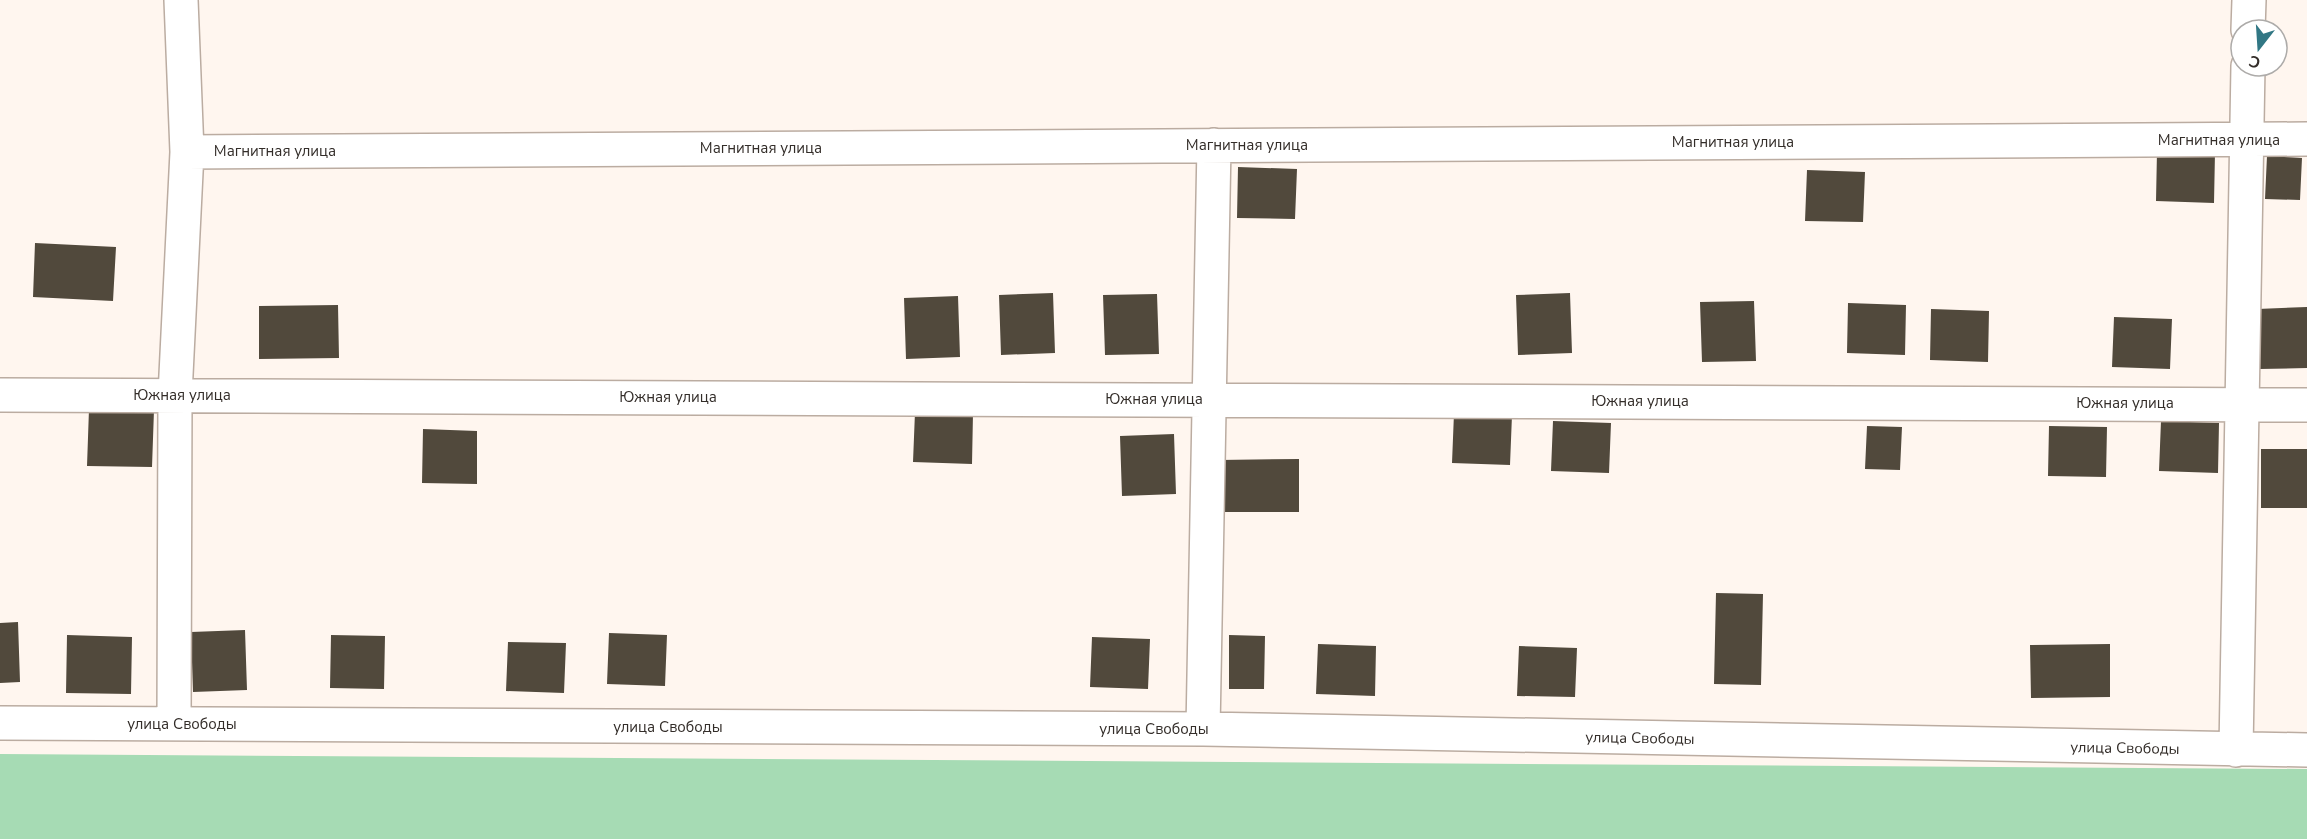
<svg xmlns="http://www.w3.org/2000/svg" width="2307" height="839" font-family="'Nunito Sans',sans-serif">
<style>
.green{fill:#a6dbb4}
.building{fill:#51493c}
.lines{fill:none;stroke-linecap:round;stroke-linejoin:round}
.minor-casing{stroke:#bbaca1;stroke-width:36}
.minor{stroke:#fff;stroke-width:33}
.labels{text-anchor:middle;dominant-baseline:central;stroke-width:6;stroke-linejoin:round;paint-order:stroke}
.street-label{font-size:15px;fill:#332d29;stroke:#fff}
</style>
<rect width="100%" height="100%" fill="#fff6ef"/>
<!-- green -->
<path class="green" d="M0,754L2307,769V839H0Z"/>
<!-- building -->
<path class="building" d="M2157,151L2215,152L2214,203L2156,201Z
M2267,156L2302,158L2300,200L2265,199Z
M1238,167L1297,169L1295,219L1237,218Z
M1807,170L1865,172L1863,222L1805,221Z
M35,243L116,247L113,301L33,297Z
M1053,293L1055,353L1001,355L999,295Z
M1570,293L1572,353L1518,355L1516,295Z
M1157,294L1159,354L1105,355L1103,295Z
M958,296L960,357L906,359L904,298Z
M1754,301L1756,361L1702,362L1700,302Z
M1848,303L1906,305L1905,355L1847,353Z
M338,305L339,358L259,359V306Z
M2307,307V368L2259,369L2257,309Z
M1931,309L1989,311L1988,362L1930,360Z
M2114,317L2172,319L2170,369L2112,367Z
M89,409L154,410L152,467L87,466Z
M915,412L973,413L972,464L913,462Z
M1454,413L1512,415L1510,465L1452,463Z
M1553,421L1611,423L1609,473L1551,471Z
M2161,421L2219,423L2218,473L2159,471Z
M1867,426L1902,427L1900,470L1865,469Z
M2049,426L2107,427L2106,477L2048,476Z
M423,429L477,431V484L422,483Z
M1174,434L1176,494L1122,496L1120,436Z
M2261,449H2307V508H2261Z
M1299,459V512H1220L1219,460Z
M1716,593L1763,594L1761,685L1714,684Z
M18,622L20,682L0,683V623Z
M245,630L247,690L193,692L191,632Z
M609,633L667,635L665,686L607,684Z
M67,635L132,637L131,694L66,693Z
M331,635L385,636L384,689L330,688Z
M1229,635L1265,636L1264,689H1229Z
M1092,637L1150,639L1148,689L1090,687Z
M508,642L566,643L564,693L506,691Z
M1318,644L1376,646L1375,696L1316,694Z
M2110,644V697L2031,698L2030,645Z
M1519,646L1577,648L1575,697L1517,696Z"/>
<g class="lines">
<defs>
<path id="minor" d="M2248,30L2249,0
M187,152L2307,139
M0,395L2307,405
M0,723L1203,729L2307,750
M174,724L175,395L187,152L181,0
M1203,729L1214,145
M2236,750L2248,66"/>
</defs>
<!-- minor casing -->
<use href="#minor" class="minor-casing"/>
<!-- minor -->
<use href="#minor" class="minor"/>
</g>
<g class="labels">
<!-- street labels -->
<g class="street-label">
<text x="2219" y="140">Магнитная улица</text>
<text x="1733" y="142">Магнитная улица</text>
<text x="1247" y="145">Магнитная улица</text>
<text x="761" y="148">Магнитная улица</text>
<text x="275" y="151">Магнитная улица</text>
<text x="182" y="395">Южная улица</text>
<text x="668" y="397">Южная улица</text>
<text x="1154" y="399">Южная улица</text>
<text x="1640" y="401">Южная улица</text>
<text x="2125" y="403">Южная улица</text>
<text x="182" y="724">улица Свободы</text>
<text x="668" y="727">улица Свободы</text>
<text x="1154" y="729">улица Свободы</text>
<text transform="translate(1640 738) rotate(1)">улица Свободы</text>
<text transform="translate(2125 748) rotate(1)">улица Свободы</text>
</g>
</g>
<!-- north arrow -->
<g transform="translate(2259 48) rotate(197)"><circle r="28" fill="#ffffff" stroke="#adaba9" stroke-width="1.5"/>
<path d="M0-4.5L10 22L0 15L-10 22Z" fill="#317784"/>
<text y="-9" font-size="16" font-weight="bold" text-anchor="middle" fill="#332d29">С</text>
</g>
</svg>
